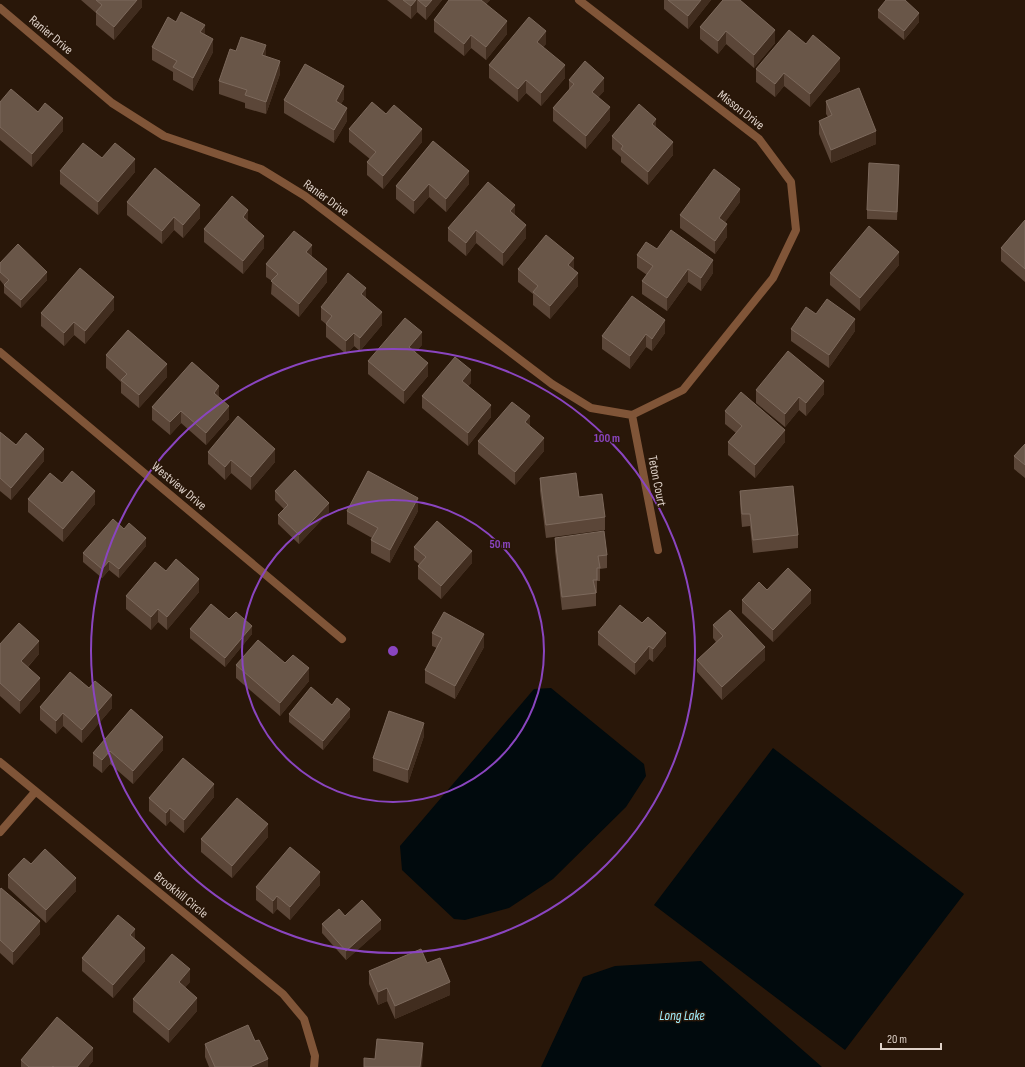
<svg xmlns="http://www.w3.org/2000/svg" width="1025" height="1067" font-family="'Sofia Sans Condensed',sans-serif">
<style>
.water{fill:#010a0d}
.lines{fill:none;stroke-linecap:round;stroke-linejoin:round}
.street{stroke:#805538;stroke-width:8}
.wall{fill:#5b4638}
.shaded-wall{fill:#412d1f}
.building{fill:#695648;stroke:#7c695c}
.ring{fill:none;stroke:#8a45c0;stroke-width:2}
.labels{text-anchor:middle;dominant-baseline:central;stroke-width:3;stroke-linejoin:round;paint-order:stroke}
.street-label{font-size:13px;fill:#dfd2c9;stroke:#291709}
.water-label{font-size:14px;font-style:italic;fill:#a0edfb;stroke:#291709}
.centre{fill:#8a45c0;stroke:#291709;stroke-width:2}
.ring-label{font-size:12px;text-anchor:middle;font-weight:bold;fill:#8a45c0;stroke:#291709;stroke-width:3;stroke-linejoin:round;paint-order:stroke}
</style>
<rect width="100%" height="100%" fill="#291709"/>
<!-- water -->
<path class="water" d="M551,688L644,764L646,776L626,807L553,879L509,908L465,920L454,919L402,870L400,846L534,689Z
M773,748L964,894L845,1050L654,905Z
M701,961L822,1067H541L583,977L615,966Z"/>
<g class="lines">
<!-- street -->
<path class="street" d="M579,0L759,139L791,182L796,230L773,278L683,390L632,415
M0,8L112,103L164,136L261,169L305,196L552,384L591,408L632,415
M0,352L342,639
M632,415L658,550
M0,762L283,994L304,1019L315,1056L314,1067
M0,832L35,792"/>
</g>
<!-- wall -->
<path class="wall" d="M81,0H142V7L114,40L96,25V13Z
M387,0H442L426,20L417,12L411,19Z
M449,0H490L486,4L507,34L486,60L471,48L464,56L434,32V20Z
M664,0H711L688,29L664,9Z
M723,0L775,43L754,68L726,44L718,54L700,39V27Z
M878,10L919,22L904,40L878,18Z
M176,22L205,34L213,52L193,91L173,80V72L152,60V47Z
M546,44L543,47L565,78L541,106L526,93L518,102L489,78V65Z
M236,51L266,56L280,74L266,114L245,108V103L219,94V81Z
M756,69L840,71L810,107L784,86L775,97L756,82Z
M569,80L604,91L598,97L610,120L586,149L553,121V108L569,90Z
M344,99L341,104L347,121L334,143L284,113V100Z
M826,101L876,144L831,163L819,134V121L828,117L826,114Z
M0,102L38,112L63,131L32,167L0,140Z
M386,114L422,142L383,189L367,175V162L370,159L349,142V129Z
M656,128L673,155L648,185L621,162V157L612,149V136Z
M433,141L469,184L446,212L429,197L414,214L396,199V186Z
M60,171L135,172L98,215L60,184Z
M899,174L897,220L867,219V210Z
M127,202L200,218L183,238L174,230L162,244L127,215Z
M740,202L725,222L727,237L715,254L680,228V215Z
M515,215L526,238L503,266L476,243L466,256L448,241V228Z
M1025,220V282L1001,261V248Z
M204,229L264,248L243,274L204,242Z
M657,249L713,273L701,291L688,282L667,311L642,294V281L647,275L637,268V255Z
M0,263L47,280L21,308L4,293V285L0,280Z
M266,264L327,282L299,317L271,294L272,281L266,277Z
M899,265L860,311L830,285V273Z
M518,269L574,270L578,286L550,319L533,305V294L518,282Z
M366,298L382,325L360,351L354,346L346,354L326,337V324L321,320V307Z
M114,310L85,344L74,335L64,346L41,326V313Z
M816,314L855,331L829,368L791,341V329Z
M665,333L652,351L646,347L630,369L602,349V336Z
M422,345L415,352L428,376L404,404L368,374V361Z
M106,355L167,377L139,408L121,393V382L106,368Z
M471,383L468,386L491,417L468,446L422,408V396Z
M756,390L824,394L806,416L799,410L785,427L756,403Z
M219,397L229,419L206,445L181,423L170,435L152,420V407Z
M725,411L785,442L755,478L728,455V442L736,433L725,424Z
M0,432L16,445L44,461L11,500L0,491Z
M478,441L544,451L515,485L478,454Z
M1025,444V478L1014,469V456Z
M208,452L275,462L251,490L231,473L225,480L208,464Z
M540,478L579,497L605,517V530L546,538L540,491Z
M275,491L329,512L299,544L278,524V515L284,509L275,500Z
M740,491L798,535V548L753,553L750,526L742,527L740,504Z
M28,499L95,504L63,542L28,512Z
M347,511H418L390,563L371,553V540L372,538L347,524Z
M124,529L146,546L119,578L109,570L102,578L83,562V553Z
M555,538L607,555V568L600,569V581H597V593H596V606L562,610L555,551Z
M414,547L472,563L441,599L418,579V566L419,564L414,560Z
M166,571L199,592L167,630L158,622L151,630L126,609V596Z
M767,590L811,603L773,642L742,613V600Z
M229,619L252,634L225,667L190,638V629Z
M713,625L765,660L722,700L697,672V660L716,642L713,638Z
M598,632L666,646L653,662L649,659L635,675L598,645Z
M432,633L484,647L455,699L425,683V670L437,648L432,646Z
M0,644L39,654L28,667L40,691L20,714L0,696Z
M285,663L309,681L280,716L236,678V665Z
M89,688L112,708L82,743L63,726L56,734L40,720V707Z
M332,705L350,717L323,750L289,722V714Z
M131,709L163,750L133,784L110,764L102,773L93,766V753Z
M424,736L408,783L373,771V758Z
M214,797L184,833L170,821L166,826L149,811V798Z
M268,837L232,878L201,852V839Z
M8,875L76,891L46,923L8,888Z
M320,885L290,920L277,909L273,914L256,900V887Z
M0,890L40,934L13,965L0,953Z
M322,924L381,929L346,960L322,933Z
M135,940L145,961L113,998L82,971V958Z
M427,963L450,995L395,1019L387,1001L378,1005L369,984V971Z
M190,982L185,987L197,1011L169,1043L133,1012V999Z
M255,1041L268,1067H209L205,1057V1044Z
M21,1060L93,1061L88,1067H21Z"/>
<!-- shaded-wall -->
<path class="shaded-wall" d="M137,0H142V7L114,40V27Z
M416,0H417V12L411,19V6Z
M432,0H442L426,20V7Z
M480,0H490L480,12Z
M701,0H711L688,29V16Z
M919,13V22L904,40V31Z
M507,21V34L486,60V47Z
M205,25V37L200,32Z
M775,30V43L754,68V55Z
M546,31V44L537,55V42Z
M726,31V44L718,54V41Z
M471,35V48L464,56V44Z
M213,39V52L193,91V78Z
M266,45V58L262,55Z
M840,58V71L810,107V94Z
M280,61V74L266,114V102Z
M565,65V78L541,106V93Z
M784,73V86L775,97V84Z
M604,78V91L592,105V92Z
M526,80V93L518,102V89Z
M344,86V99L336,114V101Z
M610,107V120L586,149V136Z
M347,108V121L334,143V130Z
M63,118V131L32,167V154Z
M656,119V132L652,124Z
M422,129V142L383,189V176Z
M876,131V144L831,163V150Z
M673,142V155L648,185V172Z
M135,159V172L98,215V202Z
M469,171V184L446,212V199Z
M429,184V197L414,214V201Z
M740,189V202L719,231V218Z
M200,205V218L183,238V225Z
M515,205V218L510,211Z
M248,210V223L243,217Z
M174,217V230L162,244V231Z
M727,224V237L715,254V241Z
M526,225V238L503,266V253Z
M476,230V243L466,256V243Z
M264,236V248L243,274V261Z
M312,245V258L306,252Z
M899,252V265L860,311V298Z
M574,258V271L568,265Z
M713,260V273L701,291V278Z
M327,269V282L299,317V304Z
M688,269V282L667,311V298Z
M47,272V280L21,308V300Z
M578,273V286L550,319V306Z
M366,288V301L361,294Z
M114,297V310L85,344V331Z
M382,312V325L360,351V338Z
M855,319V331L829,368V355Z
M665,320V333L652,351V339Z
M74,322V335L64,346V333Z
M422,332V345L409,360V347Z
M354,333V346L346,354V341Z
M646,334V347L630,369V356Z
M428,363V376L404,404V391Z
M167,364V377L139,408V395Z
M471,370V383L462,394V381Z
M824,381V394L806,416V403Z
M219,386V399L214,393Z
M799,397V410L785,427V414Z
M491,405V417L468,446V433Z
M229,406V419L206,445V433Z
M181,411V423L170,435V422Z
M530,416V429L525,422Z
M785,430V442L755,478V465Z
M544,438V451L515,485V472Z
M44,449V461L11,500V488Z
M275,449V462L251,490V477Z
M231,460V473L225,480V467Z
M95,491V504L63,542V529Z
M418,498V511L390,563V550Z
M329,503V512L299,544V535Z
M146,538V546L119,578V569Z
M472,551V563L441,599V586Z
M109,561V570L102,578V569Z
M199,579V592L167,630V617Z
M811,590V603L773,642V630Z
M158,609V622L151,630V617Z
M252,626V634L225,667V658Z
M666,633V646L653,662V649Z
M484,634V647L455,699V686Z
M39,641V654L21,674V661Z
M649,646V659L635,675V663Z
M765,647V660L722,700V687Z
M309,668V681L280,716V703Z
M40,678V691L20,714V701Z
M112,695V708L82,743V730Z
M350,709V717L323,750V741Z
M63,713V726L56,734V721Z
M424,723V736L408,783V770Z
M163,737V750L133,784V771Z
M110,751V764L102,773V760Z
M214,784V797L184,833V820Z
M170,808V821L166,826V813Z
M268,824V837L232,878V866Z
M320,872V885L290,920V907Z
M76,878V891L46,923V910Z
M277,896V909L273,914V901Z
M381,920V929L346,960V951Z
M40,921V934L13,965V952Z
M135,929V942L130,935Z
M145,948V961L113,998V985Z
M190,969V982L179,995V982Z
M450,982V995L395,1019V1006Z
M387,988V1001L378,1005V992Z
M197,998V1011L169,1043V1030Z
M423,1043V1056L422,1067H420Z
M93,1048V1061L88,1067H77Z
M268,1059V1067H250Z"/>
<!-- building -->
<path class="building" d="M96,0H137L114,27L96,12L102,5Z
M403,0H416L411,6Z
M418,0H432L426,7Z
M449,0H481L507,21L486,47L471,35L464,44L434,20Z
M668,0H701L688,16Z
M723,0H740L775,30L754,55L726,31L718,41L700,27Z
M886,0H905L919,13L904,31L878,10Z
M181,12L205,25L200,32L213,39L193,78L173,67L177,61L152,47L168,17L176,22Z
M529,17L546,31L537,42L565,65L541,93L526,80L518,89L489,65Z
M789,30L806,44L813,35L840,58L810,94L784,73L775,84L756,69Z
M241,37L266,45L262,55L280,61L266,102L245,95L247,90L219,81L230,49L236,51Z
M585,61L604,78L592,92L610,107L586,136L553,108L574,84L569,80Z
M305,64L344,86L336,101L347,108L334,130L284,100Z
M859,88L876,131L831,150L819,121L832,115L826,101Z
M11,89L38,112L45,103L63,118L32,154L0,127V102Z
M372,102L386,114L394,105L422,129L383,176L367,162L376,152L349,129Z
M639,104L656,119L652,124L673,142L648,172L621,149L623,146L612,136Z
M433,141L469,171L446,199L429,184L414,201L396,186Z
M83,143L102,158L115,143L135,159L98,202L60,171Z
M869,163L899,165L897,212L867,210Z
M155,168L200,205L183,225L174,217L162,231L127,202Z
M714,169L740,189L719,218L727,224L715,241L680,215Z
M488,182L515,205L510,211L526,225L503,253L476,230L466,243L448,228Z
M232,196L248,210L243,217L264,236L243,261L204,229Z
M1025,220V269L1001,248Z
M869,226L899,252L860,298L830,273Z
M671,230L713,260L701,278L688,269L667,298L642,281L653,266L637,255L646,242L657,249Z
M294,231L312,245L306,252L327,269L299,304L271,281L278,274L266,264Z
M546,235L574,258L568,265L578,273L550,306L533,292L538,286L518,269Z
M18,244L47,272L21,300L4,285L9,280L0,272V263Z
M80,268L114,297L85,331L74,322L64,333L41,313Z
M348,273L366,288L361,294L382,312L360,338L354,333L346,341L326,324L332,316L321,307Z
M632,296L665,320L652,339L646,334L630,356L602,336Z
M827,299L855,319L829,355L791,329L806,307L816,314Z
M405,318L422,332L409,347L428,363L404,391L368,361Z
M128,330L167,364L139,395L121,380L127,374L106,355Z
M788,351L824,381L806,403L799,397L785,414L756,390Z
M455,357L471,370L462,381L491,405L468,433L422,396Z
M192,362L219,386L214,393L229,406L206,433L181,411L170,422L152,407Z
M741,392L785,430L755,465L728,442L742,426L725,411Z
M512,402L530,416L525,422L544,438L515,472L478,441Z
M238,416L275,449L251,477L231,460L225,467L208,452Z
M0,432L16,445L26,433L44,449L11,488L0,478Z
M1025,444V465L1014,456Z
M295,470L329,503L299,535L278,515L288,505L275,491Z
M72,471L95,491L63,529L28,499L50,473L62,483Z
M368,471L418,498L390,550L371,540L378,528L347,511Z
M576,473L579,497L602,494L605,517L546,525L540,478Z
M793,486L798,535L753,540L750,514H742L740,491Z
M113,519L124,529L129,523L146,538L119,569L109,561L102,569L83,553Z
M437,521L472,551L441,586L418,566L426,557L414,547Z
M604,531L607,555L598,556L600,568H597V580H593L596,593L562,597L555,538Z
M176,559L199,579L167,617L158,609L151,617L126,596L155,562L166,571Z
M788,568L811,590L773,630L742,600L759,582L767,590Z
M211,604L229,619L236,612L252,626L225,658L190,629Z
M620,605L642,623L648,617L666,633L653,649L649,646L635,663L598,632Z
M730,610L765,647L722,687L697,660L723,636L713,625Z
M444,612L484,634L455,686L425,670L442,638L432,633Z
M19,623L39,641L21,661L40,678L20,701L0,683V644Z
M258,640L285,663L293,655L309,668L280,703L236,665Z
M70,672L89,688L95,681L112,695L82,730L63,713L56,721L40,707Z
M311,687L332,705L337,698L350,709L323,741L289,714Z
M131,709L163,737L133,771L110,751L102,760L93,753Z
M389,711L424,723L408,770L373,758Z
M183,758L214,784L184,820L170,808L166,813L149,798Z
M237,798L268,824L232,866L201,839Z
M290,847L320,872L290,907L277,896L273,901L256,887Z
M45,849L76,878L46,910L8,875L24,858L31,864Z
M1,888L40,921L13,952L0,940V890Z
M362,900L381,920L346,951L322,924L339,909L345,916Z
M118,915L135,929L130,935L145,948L113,985L82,958Z
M421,949L427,963L440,958L450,982L395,1006L387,988L378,992L369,971Z
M172,954L190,969L179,982L197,998L169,1030L133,999Z
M57,1017L93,1048L77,1067H54L53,1066L52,1067H29L21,1060Z
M248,1025L255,1041L259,1040L268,1059L250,1067H215L205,1044Z
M377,1039L423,1043L420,1067H364V1058L375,1059Z"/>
<!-- distance rings -->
<g class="ring">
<circle cx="393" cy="651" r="151"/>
<circle cx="393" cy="651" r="302"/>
</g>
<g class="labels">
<!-- street labels -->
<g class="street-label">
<text transform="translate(51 35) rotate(40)">Ranier Drive</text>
<text transform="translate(741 110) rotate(38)">Misson Drive</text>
<text transform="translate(326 198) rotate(36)">Ranier Drive</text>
<text transform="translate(657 481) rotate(79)">Teton Court</text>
<text transform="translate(179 486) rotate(40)">Westview Drive</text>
<text transform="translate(181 895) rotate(39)">Brookhill Circle</text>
</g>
<!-- water labels -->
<g class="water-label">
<text x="682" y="1015">Long Lake</text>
</g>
</g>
<circle cx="393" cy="651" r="6" class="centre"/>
<g class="ring-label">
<text x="607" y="442">100 m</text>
<text x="500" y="548">50 m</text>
</g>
<!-- scale -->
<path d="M881 1043v6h60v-6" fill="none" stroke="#dfd2c9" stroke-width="2"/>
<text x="887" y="1043" font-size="12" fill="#dfd2c9" stroke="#291709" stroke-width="3" paint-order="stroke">20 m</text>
</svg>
